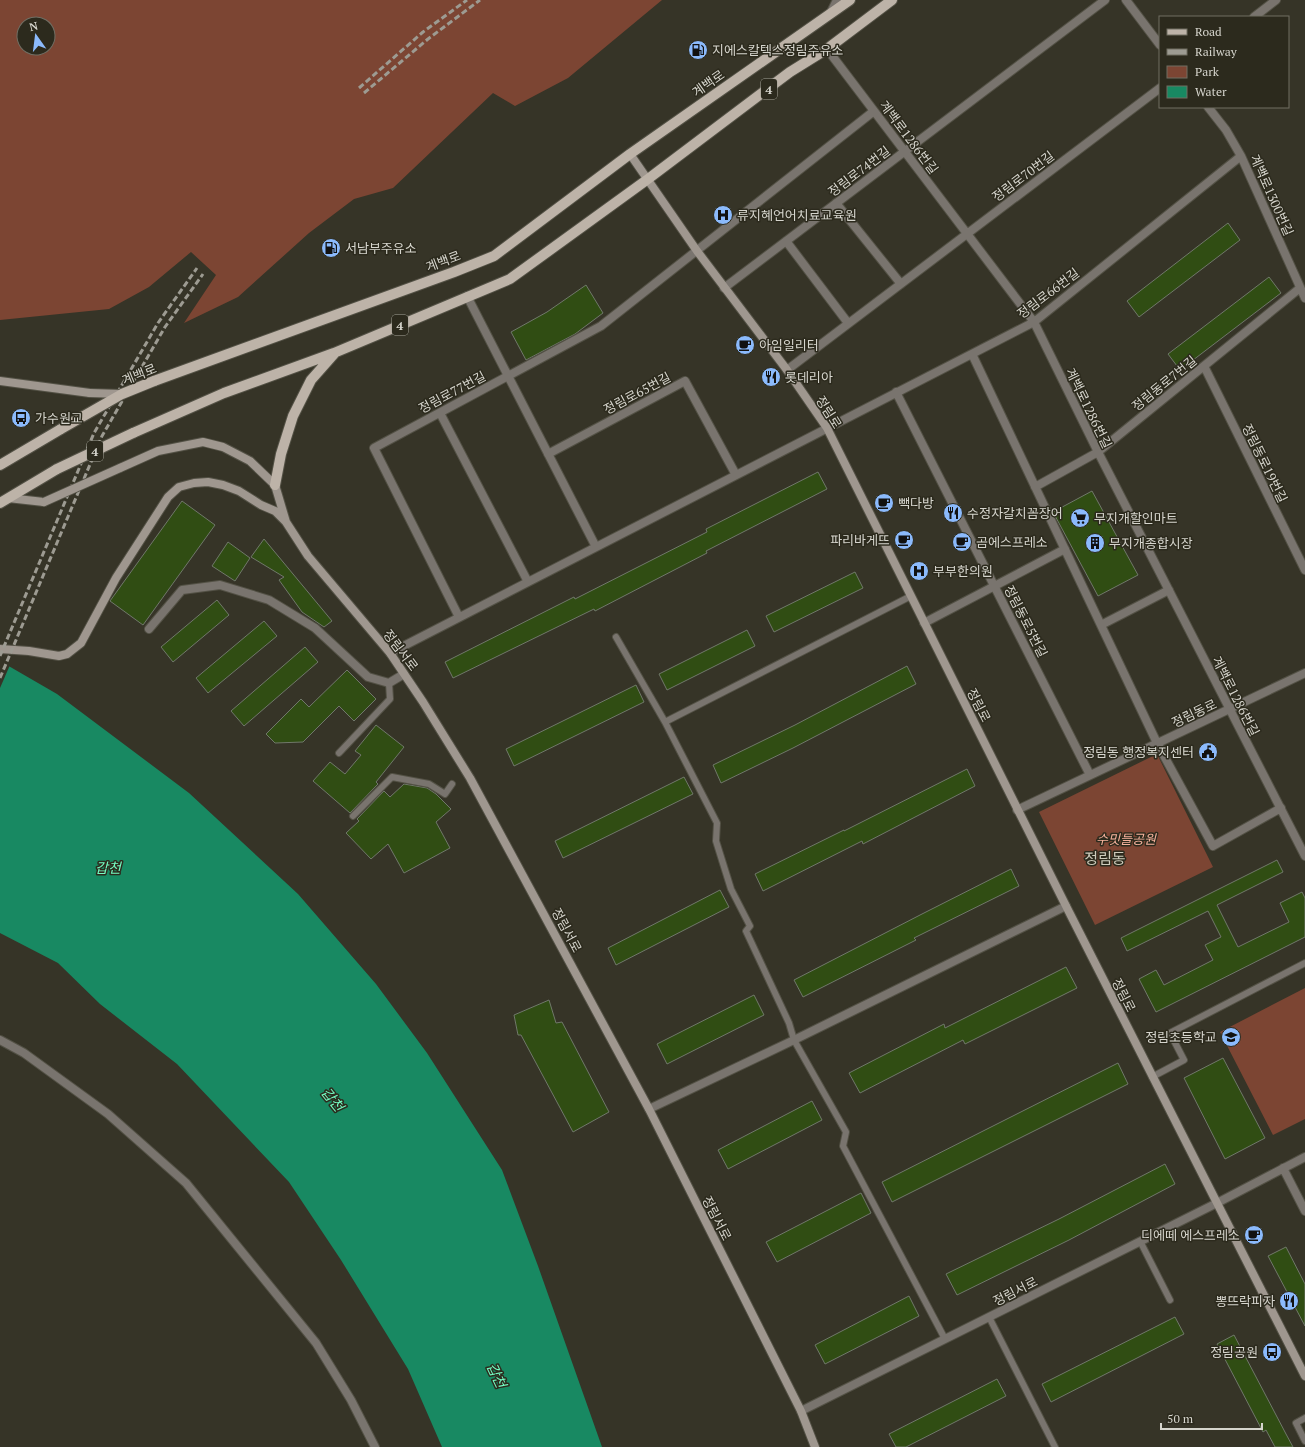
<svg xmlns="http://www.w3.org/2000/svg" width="1305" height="1447" font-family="'PT Serif','Noto Sans KR',serif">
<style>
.green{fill:#7c4533;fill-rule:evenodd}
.water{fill:#188962}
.pier{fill:#363427}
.building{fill:#304d13;stroke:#70786a}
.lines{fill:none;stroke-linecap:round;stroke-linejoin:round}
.lane-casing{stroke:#535145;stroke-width:8}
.street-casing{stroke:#535145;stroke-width:10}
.secondary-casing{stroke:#535145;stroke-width:10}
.primary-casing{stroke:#535145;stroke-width:12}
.lane{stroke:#79746e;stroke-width:6}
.street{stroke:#79746e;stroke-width:8}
.secondary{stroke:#9f978f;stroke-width:8}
.primary{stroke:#bdb3a8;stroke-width:10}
.rail{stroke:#9d9b92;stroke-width:3;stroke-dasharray:6 3;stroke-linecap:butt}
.secondary-bridge-casing{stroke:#535145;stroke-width:10;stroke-linecap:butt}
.primary-bridge-casing{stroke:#535145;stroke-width:12;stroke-linecap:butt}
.secondary-bridge{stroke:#9f978f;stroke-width:8}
.primary-bridge{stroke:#bdb3a8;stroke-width:10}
.labels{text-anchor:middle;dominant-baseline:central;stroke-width:3;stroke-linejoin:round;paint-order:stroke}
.shield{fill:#2c2a1d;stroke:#a3a298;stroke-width:1}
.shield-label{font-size:12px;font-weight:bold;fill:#d6d5cd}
.poi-label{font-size:13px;fill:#d6d5cd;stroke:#2c2a1d;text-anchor:start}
.street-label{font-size:13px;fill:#d6d5cd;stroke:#2c2a1d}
.park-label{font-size:13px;font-style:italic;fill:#f8b39d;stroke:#2c2a1d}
.water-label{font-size:14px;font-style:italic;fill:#74fbc2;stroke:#2c2a1d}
.quarter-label{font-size:15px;fill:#ceccbc;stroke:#2c2a1d}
</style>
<rect width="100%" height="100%" fill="#363427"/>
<!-- green -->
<path class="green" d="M0,0H662L568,78L515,106L493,93L393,188L354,199L309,233L238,297L184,323L216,275L191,252L149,287L109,309L0,320ZM24,24H48V48H24Z
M1157,754L1213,867L1095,925L1039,812Z
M1305,988V1119L1273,1135L1220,1032Z"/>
<!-- water -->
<path class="water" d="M0,661L57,694L189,793L298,894L376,984L427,1053L502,1170L538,1266L602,1447H442L408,1369L341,1260L289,1182L177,1064L100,1004L58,963L0,933Z"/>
<!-- pier -->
<path class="pier" d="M0,659L10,665L0,688Z"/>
<!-- building -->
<path class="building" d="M1228,223L1240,240L1139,317L1127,301Z
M1269,277L1281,293L1180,370L1168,354Z
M586,285L603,313L575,334L526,360L511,332L547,312Z
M818,472L827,489L706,551L707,553L595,611L594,609L453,678L445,662L574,597L575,599L707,532L706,529Z
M1092,491L1138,575L1098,596L1053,512Z
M182,501L215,525L143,625L110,601Z
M264,539L332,621L324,627L302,612L279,580L284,577L251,557Z
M228,542L250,558L235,581L212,566Z
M855,572L863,588L774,632L766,616Z
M217,600L229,615L173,662L161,647Z
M264,621L277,636L208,693L196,678Z
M747,630L755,646L667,690L659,674Z
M305,647L318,662L244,726L231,711Z
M907,666L916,684L793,748L721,783L713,765L795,725Z
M347,670L376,699L354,721L339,706L303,742L275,743L266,734L301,699L309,707Z
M636,685L644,702L514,766L506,749Z
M376,725L404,747L376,782L378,784L350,813L313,781L330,762L345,774L361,755L355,751Z
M967,769L975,786L863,844L862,841L763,891L755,874L844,830V831Z
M684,777L693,794L563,858L555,841Z
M404,784L427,788L436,794L451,809L436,822L450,848L404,873L388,844L371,859L346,833L359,821L357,819L384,791L390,797Z
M1277,860L1283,872L1217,905L1238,947L1289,922L1280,903L1302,892L1305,898V937L1156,1012L1139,979L1156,970L1164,985L1213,960L1205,945L1221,937L1208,911L1127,951L1121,938Z
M1011,869L1019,886L914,938L916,940L803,997L794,980L922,914Z
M720,890L729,907L616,965L608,948Z
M1066,967L1077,988L965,1044L963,1040L860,1093L849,1073L944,1024L945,1028Z
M754,995L764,1015L667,1064L657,1044Z
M549,1000L556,1023L562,1022L609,1112L573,1132L521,1035H518L514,1015Z
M1223,1058L1265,1138L1225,1159L1184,1078Z
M1118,1063L1128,1084L892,1202L882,1182Z
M812,1101L822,1120L728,1169L718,1150Z
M1165,1164L1175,1184L1069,1240L957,1295L946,1274L1059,1219Z
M861,1193L871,1213L777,1262L766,1242Z
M1286,1247L1305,1284V1326L1268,1256Z
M909,1296L919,1316L825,1364L815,1345Z
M1175,1317L1184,1334L1051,1402L1042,1384Z
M1234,1335L1286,1434L1293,1447H1275L1266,1430L1263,1432L1217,1344Z
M997,1379L1006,1396L906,1447H896L889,1434Z"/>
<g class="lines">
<defs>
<path id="lane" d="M911,596L665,722L717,823L716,841L731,889L750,926L746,931L789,1023L794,1040L846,1132L843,1146L945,1339
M616,637L665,722
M339,753L390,699L389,683
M353,816L392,777L429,784L445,794L452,784
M1152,1077L1184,1060L1170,1033L1305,963
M1140,1241L1170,1300
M989,1317L1055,1447
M1305,1418L1296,1423L1305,1441"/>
<path id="street" d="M1126,0L1160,45
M831,12L837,0
M1254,17L1276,0
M827,49L1034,322L1098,452L1305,856
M1208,107L1226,130L1241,156L1305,298
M836,203L901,284
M786,241L848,323
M724,288L1105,0
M467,296L596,547
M972,354L1157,743L1213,846L1281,808
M1204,366L1305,570
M787,370L1160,88
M896,392L1090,775
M440,413L528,582
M548,454L685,381L736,475
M1035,487L1098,452L1300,288
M459,617L374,448L601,326L874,111
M924,623L1065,549
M1101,625L1169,590
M149,629L182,590L220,585L269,600L315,628L368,677L389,683L404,674
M390,653L1034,322L1241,156
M1017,810L1305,673
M0,1040L24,1053L108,1114L186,1183L316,1343L351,1400L375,1447
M649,1109L794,1040L1066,906
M1283,1168L1305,1211
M801,1411L1217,1203L1305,1157"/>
<path id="secondary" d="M630,154L697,251L787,370L827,428L1066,906L1305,1376
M0,381L90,393
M120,468L158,451L203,442L223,447L250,461L275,485L286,522L308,556L390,653L423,702L470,778L649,1109L801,1411L815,1447
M8,498L44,502
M0,649L29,651L59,656L67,654L81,643L116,578L168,497L179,487L194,483L208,482L223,485L239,491L261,505L275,511L286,522"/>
<path id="primary" d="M154,381L454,272L494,256L630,154L850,0
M133,433L224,393L334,353L510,279L648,179L790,72L827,49L892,0
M0,465L61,429
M275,485L281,454L293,416L311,380L334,354
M0,503L57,469"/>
</defs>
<!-- lane casing -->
<use href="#lane" class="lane-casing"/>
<!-- street casing -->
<use href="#street" class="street-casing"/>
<!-- secondary casing -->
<use href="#secondary" class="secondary-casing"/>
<!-- primary casing -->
<use href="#primary" class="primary-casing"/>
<!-- lane -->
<use href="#lane" class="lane"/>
<!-- street -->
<use href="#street" class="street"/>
<!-- secondary -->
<use href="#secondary" class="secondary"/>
<!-- primary -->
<use href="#primary" class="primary"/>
<!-- rail -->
<path class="rail" d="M359,88L423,32L467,0
M364,93L428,39L480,0
M0,656L94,433L158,323L197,268
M0,678L102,436L165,327L203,274"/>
<defs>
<path id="secondary-bridge" d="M90,393L122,394
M44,502L120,468"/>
<path id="primary-bridge" d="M61,429L122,394L154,381
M57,469L133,433"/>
</defs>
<!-- secondary-bridge casing -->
<use href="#secondary-bridge" class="secondary-bridge-casing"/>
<!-- primary-bridge casing -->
<use href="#primary-bridge" class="primary-bridge-casing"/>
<!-- secondary-bridge -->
<use href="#secondary-bridge" class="secondary-bridge"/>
<!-- primary-bridge -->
<use href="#primary-bridge" class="primary-bridge"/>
</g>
<!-- icons -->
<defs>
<symbol id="fuel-disc" viewBox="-11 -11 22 22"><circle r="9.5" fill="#8bbafc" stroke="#2c2a1d"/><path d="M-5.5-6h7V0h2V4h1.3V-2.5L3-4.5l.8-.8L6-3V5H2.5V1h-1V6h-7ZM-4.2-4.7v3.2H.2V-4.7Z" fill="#111"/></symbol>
<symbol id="hospital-disc" viewBox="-11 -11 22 22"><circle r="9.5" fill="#8bbafc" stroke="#2c2a1d"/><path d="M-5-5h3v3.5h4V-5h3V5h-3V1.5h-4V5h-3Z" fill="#111"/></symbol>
<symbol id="cafe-disc" viewBox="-11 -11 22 22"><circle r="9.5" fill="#8bbafc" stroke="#2c2a1d"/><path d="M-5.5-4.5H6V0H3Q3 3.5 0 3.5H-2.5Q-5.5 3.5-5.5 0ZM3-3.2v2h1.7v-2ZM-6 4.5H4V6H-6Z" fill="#111"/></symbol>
<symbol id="restaurant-disc" viewBox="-11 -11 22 22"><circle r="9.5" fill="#8bbafc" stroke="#2c2a1d"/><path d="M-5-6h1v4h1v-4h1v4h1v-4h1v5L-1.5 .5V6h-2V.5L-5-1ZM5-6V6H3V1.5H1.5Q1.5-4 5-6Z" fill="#111"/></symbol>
<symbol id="bus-disc" viewBox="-11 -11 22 22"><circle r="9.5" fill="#8bbafc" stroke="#2c2a1d"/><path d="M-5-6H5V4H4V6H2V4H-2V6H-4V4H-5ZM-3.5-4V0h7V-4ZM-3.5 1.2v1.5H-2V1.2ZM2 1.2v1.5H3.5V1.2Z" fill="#111"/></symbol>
<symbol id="supermarket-disc" viewBox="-11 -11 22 22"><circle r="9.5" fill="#8bbafc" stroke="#2c2a1d"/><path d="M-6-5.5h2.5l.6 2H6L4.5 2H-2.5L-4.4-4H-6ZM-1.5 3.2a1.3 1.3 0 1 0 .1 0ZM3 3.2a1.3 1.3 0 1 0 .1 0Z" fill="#111"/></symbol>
<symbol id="building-disc" viewBox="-11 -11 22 22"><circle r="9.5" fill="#8bbafc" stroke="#2c2a1d"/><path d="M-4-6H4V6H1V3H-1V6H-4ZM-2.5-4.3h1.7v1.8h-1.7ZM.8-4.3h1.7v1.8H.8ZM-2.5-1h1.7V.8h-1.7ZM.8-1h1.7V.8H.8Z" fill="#111"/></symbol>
<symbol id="civic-disc" viewBox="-11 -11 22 22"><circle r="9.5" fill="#8bbafc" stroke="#2c2a1d"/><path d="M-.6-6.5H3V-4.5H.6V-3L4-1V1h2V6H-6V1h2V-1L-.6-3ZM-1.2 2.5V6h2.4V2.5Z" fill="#111"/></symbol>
<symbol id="school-disc" viewBox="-11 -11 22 22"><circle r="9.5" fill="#8bbafc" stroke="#2c2a1d"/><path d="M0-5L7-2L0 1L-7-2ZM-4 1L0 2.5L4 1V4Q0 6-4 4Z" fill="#111"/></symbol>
</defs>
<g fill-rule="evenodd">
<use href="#fuel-disc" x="687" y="39" width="22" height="22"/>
<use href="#hospital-disc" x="712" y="204" width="22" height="22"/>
<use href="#fuel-disc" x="320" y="237" width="22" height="22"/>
<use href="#cafe-disc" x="734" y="334" width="22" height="22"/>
<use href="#restaurant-disc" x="760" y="366" width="22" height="22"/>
<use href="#bus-disc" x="10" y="407" width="22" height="22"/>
<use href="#cafe-disc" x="873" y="492" width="22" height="22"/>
<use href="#restaurant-disc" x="942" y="502" width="22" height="22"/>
<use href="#supermarket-disc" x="1069" y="507" width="22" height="22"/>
<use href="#cafe-disc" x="893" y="529" width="22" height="22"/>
<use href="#cafe-disc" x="951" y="531" width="22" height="22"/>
<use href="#building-disc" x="1084" y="532" width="22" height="22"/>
<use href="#hospital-disc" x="908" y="560" width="22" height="22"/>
<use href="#civic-disc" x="1197" y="741" width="22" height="22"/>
<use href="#school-disc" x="1220" y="1026" width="22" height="22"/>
<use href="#cafe-disc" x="1243" y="1224" width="22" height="22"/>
<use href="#restaurant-disc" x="1278" y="1290" width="22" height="22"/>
<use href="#bus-disc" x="1261" y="1341" width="22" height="22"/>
</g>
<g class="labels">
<!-- shield labels -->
<g class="shield">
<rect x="761" y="79" width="16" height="20" rx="3"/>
<rect x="392" y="315" width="16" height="20" rx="3"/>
<rect x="87" y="441" width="16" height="20" rx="3"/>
</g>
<g class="shield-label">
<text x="769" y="89">4</text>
<text x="400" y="325">4</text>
<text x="95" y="451">4</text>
</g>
<!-- poi labels -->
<g class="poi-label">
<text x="712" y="50">지에스칼텍스정림주유소</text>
<text x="737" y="215">류지혜언어치료교육원</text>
<text x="345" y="248">서남부주유소</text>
<text x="759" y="345">아임일리터</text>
<text x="785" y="377">롯데리아</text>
<text x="35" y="418">가수원교</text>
<text x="898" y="503">빽다방</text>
<text x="967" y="513">수정자갈치꼼장어</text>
<text x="1094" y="518">무지개할인마트</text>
<text x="890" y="540" text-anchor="end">파리바게뜨</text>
<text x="976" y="542">곰에스프레소</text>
<text x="1109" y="543">무지개종합시장</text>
<text x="933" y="571">부부한의원</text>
<text x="1194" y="752" text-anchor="end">정림동 행정복지센터</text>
<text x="1217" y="1037" text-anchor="end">정림초등학교</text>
<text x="1240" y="1235" text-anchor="end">디에떼 에스프레소</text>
<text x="1275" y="1301" text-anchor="end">뽕뜨락피자</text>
<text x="1258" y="1352" text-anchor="end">정림공원</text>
</g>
<!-- street labels -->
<g class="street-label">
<text transform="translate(708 83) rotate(-35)">계백로</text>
<text transform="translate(909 137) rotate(53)">계백로1286번길</text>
<text transform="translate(859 171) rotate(-37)">정림로74번길</text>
<text transform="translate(1023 176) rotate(-37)">정림로70번길</text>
<text transform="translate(1272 195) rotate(66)">계백로1300번길</text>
<text transform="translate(443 261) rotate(-21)">계백로</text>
<text transform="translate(1048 293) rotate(-37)">정림로66번길</text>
<text transform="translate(139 374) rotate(-22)">계백로</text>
<text transform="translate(1164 383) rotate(-39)">정림동로7번길</text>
<text transform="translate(452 392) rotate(-28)">정림로77번길</text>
<text transform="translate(637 393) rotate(-28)">정림로65번길</text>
<text transform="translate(1089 408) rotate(64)">계백로1286번길</text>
<text transform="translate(829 412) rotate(58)">정림로</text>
<text transform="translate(1265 463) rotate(64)">정림동로19번길</text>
<text transform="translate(1026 621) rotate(63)">정림동로5번길</text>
<text transform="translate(401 650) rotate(53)">정림서로</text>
<text transform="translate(1236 696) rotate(63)">계백로1286번길</text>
<text transform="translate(979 705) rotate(63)">정림로</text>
<text transform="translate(1194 713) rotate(-25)">정림동로</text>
<text transform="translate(567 930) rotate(62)">정림서로</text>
<text transform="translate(1124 995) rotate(63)">정림로</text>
<text transform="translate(717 1218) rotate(63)">정림서로</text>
<text transform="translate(1015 1291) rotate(-27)">정림서로</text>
</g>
<!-- park labels -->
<g class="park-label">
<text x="1126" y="839">수밋들공원</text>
</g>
<!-- water labels -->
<g class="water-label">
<text x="108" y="867">갑천</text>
<text transform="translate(333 1099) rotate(51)">갑천</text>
<text transform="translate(497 1375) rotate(65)">갑천</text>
</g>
<!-- quarter labels -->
<g class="quarter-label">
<text x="1105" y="858">정림동</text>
</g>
</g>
<!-- legend -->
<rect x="1159" y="16" width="130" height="92" fill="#2c2a1d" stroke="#706e63"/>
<rect x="1167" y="29" width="20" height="6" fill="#bdb3a8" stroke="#706e63"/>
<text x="1195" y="36" font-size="12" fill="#d6d5cd">Road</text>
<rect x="1167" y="49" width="20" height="6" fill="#9d9b92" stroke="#706e63"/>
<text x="1195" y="56" font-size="12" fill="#d6d5cd">Railway</text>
<rect x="1167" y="66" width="20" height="12" fill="#7c4533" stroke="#706e63"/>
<text x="1195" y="76" font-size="12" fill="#d6d5cd">Park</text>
<rect x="1167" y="86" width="20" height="12" fill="#188962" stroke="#706e63"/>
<text x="1195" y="96" font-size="12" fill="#d6d5cd">Water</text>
<!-- north arrow -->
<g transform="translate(36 36) rotate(346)"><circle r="19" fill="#2c2a1d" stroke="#706e63"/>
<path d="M0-3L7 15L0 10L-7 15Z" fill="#8bbafc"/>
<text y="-6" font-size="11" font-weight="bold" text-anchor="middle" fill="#d6d5cd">N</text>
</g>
<!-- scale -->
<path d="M1161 1423v6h101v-6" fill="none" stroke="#d6d5cd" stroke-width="2"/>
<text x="1167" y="1423" font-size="12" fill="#d6d5cd" stroke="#2c2a1d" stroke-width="3" paint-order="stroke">50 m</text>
</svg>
